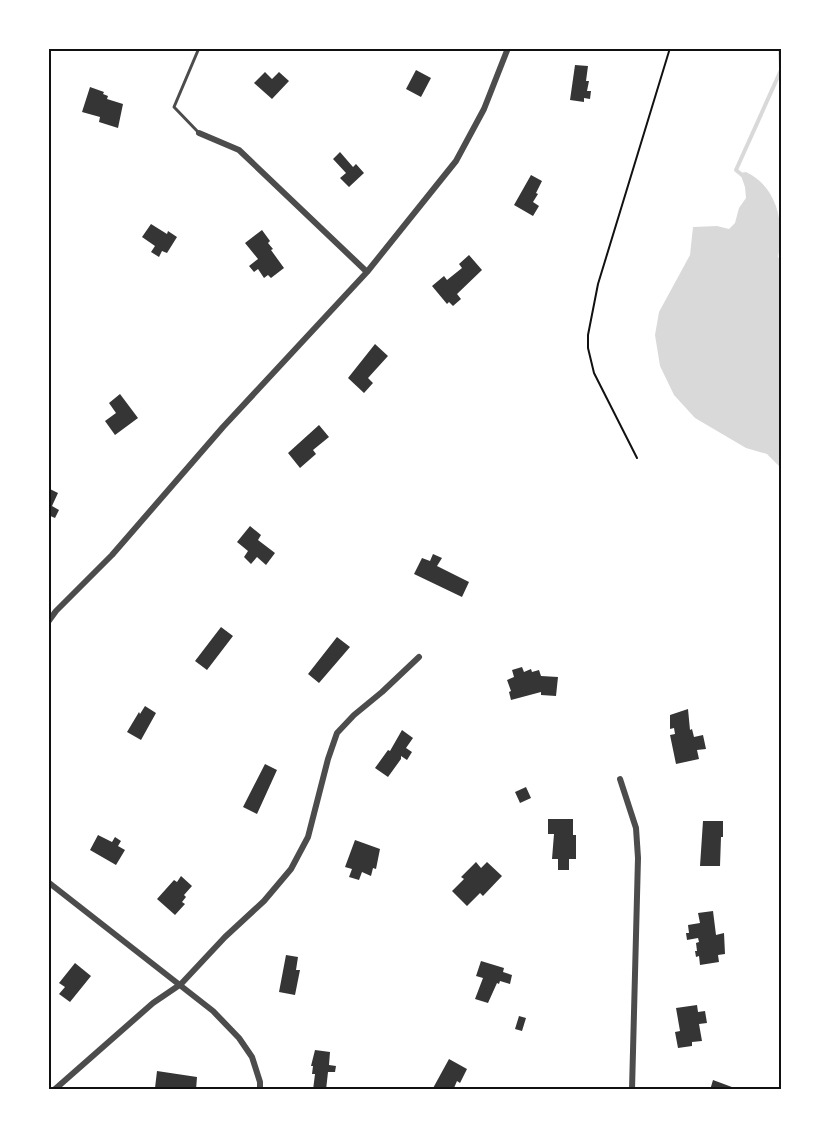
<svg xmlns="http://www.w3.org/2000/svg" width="829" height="1138" font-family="'IBM Plex Sans',sans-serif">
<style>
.water{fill:#d9d9d9}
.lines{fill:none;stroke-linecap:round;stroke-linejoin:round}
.stream{stroke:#d9d9d9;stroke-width:4}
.building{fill:#353535}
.path{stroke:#111;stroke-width:2}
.service{stroke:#4c4c4c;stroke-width:3}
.minor{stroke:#4c4c4c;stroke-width:6}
.neatline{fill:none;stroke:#111;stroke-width:2}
</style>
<rect width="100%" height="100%" fill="#fff"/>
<!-- water -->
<path class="water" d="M746,172C778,187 785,225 778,257L781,260V468L767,454L746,448L695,418L674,395L660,366L655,335L659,312L690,255L693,227L717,226L729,229L735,223L739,208L746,198L745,187L740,173Z"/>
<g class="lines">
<!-- stream -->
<path class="stream" d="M742,175L736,170L781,70L780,48"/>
</g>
<!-- building -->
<path class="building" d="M575,65L588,66L586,81H589L587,91H591L590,99L584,98V102L570,100Z
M416,70L431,78L421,97L406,89Z
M265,72L272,79L279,72L289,81L272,99L254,83Z
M90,87L104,92L103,94L108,96L107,99L123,104L118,128L99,122L100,117L82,112Z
M340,152L353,167L356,164L364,173L349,187L340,178L346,173L333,159Z
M531,175L542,181L536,193L538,194L533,202L539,206L533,216L514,205Z
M151,224L167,234L168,231L177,237L167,253L162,251L159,257L151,252L155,246L142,237Z
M262,230L270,241L268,243L273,249L271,250L284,268L271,278L268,275L264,278L258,269L254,272L249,266L258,259L245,243Z
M469,255L482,270L457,294L461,299L453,306L449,302L447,304L432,286L444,276L447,280L462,268L459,264Z
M375,344L388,356L368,378L373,383L364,393L348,378Z
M120,394L138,418L115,435L105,421L116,413L109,403Z
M319,425L329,437L313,450L316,454L300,468L288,453Z
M48,488L58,493L52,506L59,510L55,518L48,515Z
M250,526L261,535L258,540L275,553L266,565L257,557L251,564L244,557L248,551L237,542Z
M433,554L442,558L437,566L469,582L462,597L414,574L422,558L430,561Z
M221,627L233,636L207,670L195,661Z
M337,637L350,647L319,683L308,674Z
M522,667L524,672L531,669L532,672L539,670L541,676L558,677L556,696L541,695V692L511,700L509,692L511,691L507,680L514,677L512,670Z
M145,706L156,713L141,740L127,732L139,712L140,714Z
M688,709L690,730L692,729L694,737L703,735L706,749L697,750L699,759L676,764L670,735L675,734L674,728L670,729V715Z
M402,730L413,738L406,748L412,752L407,760L401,756V759L388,777L375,768L388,750L390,751Z
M265,764L277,770L257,814L243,807Z
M526,787L531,798L520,803L515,792Z
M548,819H573V835H576V859H569V870H558V859H552L554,834H548Z
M703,821H723V837H721L720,866H700Z
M98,835L112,842L115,837L121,841L118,846L125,850L116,865L90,850Z
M355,840L380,849L376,869L373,868L371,876L362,872L359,880L349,877L352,869L345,867Z
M476,862L481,868L487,862L502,876L483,896L480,893L467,906L452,891L464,879L461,877Z
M181,876L192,886L184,895L186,897L182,902L185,904L175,915L157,899L174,880L177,882Z
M713,911L716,935L724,933L725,954L718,955L719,962L700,965L699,956L696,957L695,951H697L696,943L699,942L698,938L687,940L686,933H689L688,925L700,923L698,913Z
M286,955L298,957L296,970H300L295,995L279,992Z
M481,961L504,968L503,972L512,975L510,984L500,981L499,984L497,983L488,1003L475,999L483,978L476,976Z
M75,963L91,976L70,1002L59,994L65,987L59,983Z
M697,1005L698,1012L705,1011L707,1023L699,1024L702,1041L692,1042V1046L678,1048L675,1032L680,1031L676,1008Z
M519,1016L526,1018L522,1031L515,1029Z
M315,1050L330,1052L329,1065L336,1066L335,1072H328L326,1090H313L315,1074H312L313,1066H311Z
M449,1059L467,1069L460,1083L457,1081L454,1088L452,1087L451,1090H432Z
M157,1071L197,1077L196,1090L155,1088Z
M713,1080L740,1090H710Z"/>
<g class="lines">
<!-- path -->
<path class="path" d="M637,458L594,373L588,348V335L598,284L670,48"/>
<!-- service -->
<path class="service" d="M199,133L174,107L199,48"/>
<!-- minor -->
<path class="minor" d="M199,133L239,150L367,272
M48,622L56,611L112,555L223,427L367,272L456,161L484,109L508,48
M620,779L636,828L638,858L632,1090
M48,882L213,1011L239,1038L252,1057L260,1082V1090
M54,1090L153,1003L181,984L225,937L264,901L291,869L308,837L328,759L337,733L354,715L382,692L419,657"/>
</g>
<!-- border -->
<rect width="829" height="1138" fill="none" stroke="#ffffff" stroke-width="99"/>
<rect x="50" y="50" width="730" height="1038" class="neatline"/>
</svg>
